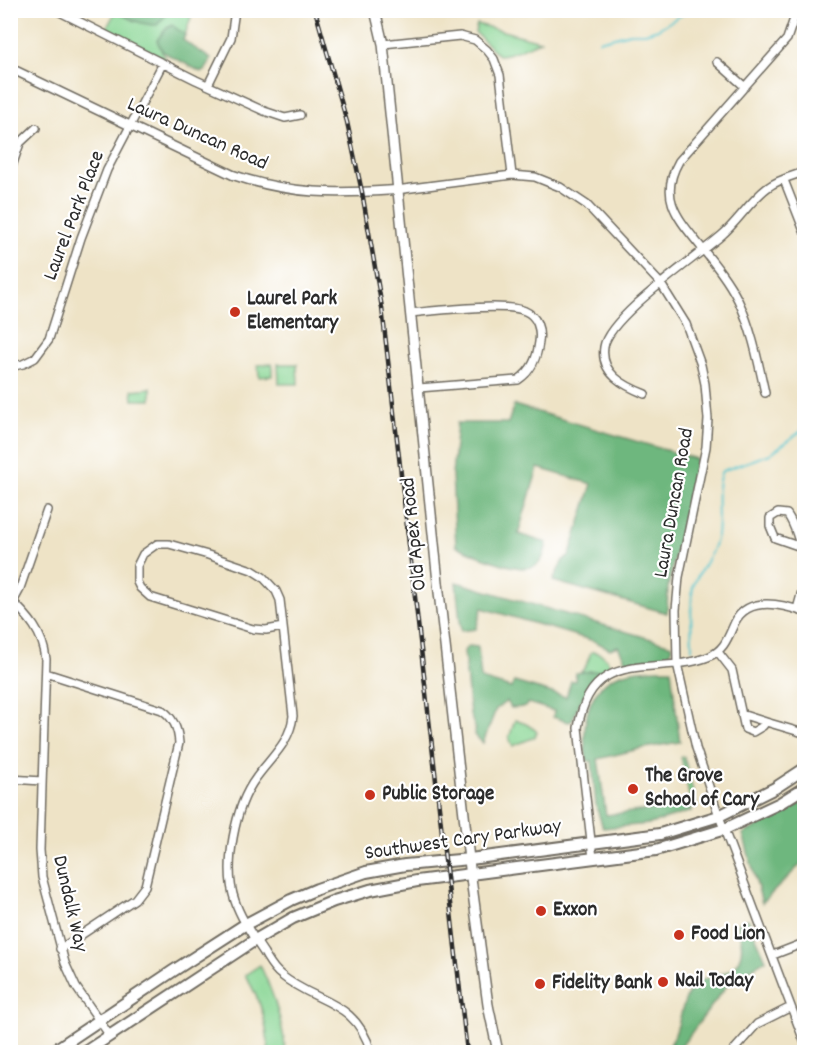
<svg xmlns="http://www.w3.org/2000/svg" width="815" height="1063" font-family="Dekko,sans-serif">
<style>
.green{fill:#89d694;stroke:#5a8060;stroke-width:1.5}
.forest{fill:#6eb77e;stroke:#4c7154;stroke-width:1.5}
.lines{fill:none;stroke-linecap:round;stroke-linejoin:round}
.stream{stroke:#59c6cf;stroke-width:2}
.minor-casing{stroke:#6f6b61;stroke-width:10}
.tertiary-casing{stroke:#6f6b61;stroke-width:11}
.secondary-casing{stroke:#6f6b61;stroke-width:12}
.primary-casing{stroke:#6f6b61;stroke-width:14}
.minor{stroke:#fff;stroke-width:7}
.tertiary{stroke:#fff;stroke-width:8}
.secondary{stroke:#fff;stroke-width:9}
.primary{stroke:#fff;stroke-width:10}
.rail-casing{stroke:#2b2b2b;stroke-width:4.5}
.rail{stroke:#fff;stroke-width:2;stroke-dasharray:7;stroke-linecap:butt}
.poi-dot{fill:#c8321e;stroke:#fff;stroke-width:2}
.labels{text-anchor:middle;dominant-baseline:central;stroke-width:4.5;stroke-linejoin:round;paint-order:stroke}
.street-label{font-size:21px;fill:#2b2b2b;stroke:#fff}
.poi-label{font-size:21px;font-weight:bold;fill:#2b2b2b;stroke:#fff;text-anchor:start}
</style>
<rect width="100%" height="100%" fill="#fff"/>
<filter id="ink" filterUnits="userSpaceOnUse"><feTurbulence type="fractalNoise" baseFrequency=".0167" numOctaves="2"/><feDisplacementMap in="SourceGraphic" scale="12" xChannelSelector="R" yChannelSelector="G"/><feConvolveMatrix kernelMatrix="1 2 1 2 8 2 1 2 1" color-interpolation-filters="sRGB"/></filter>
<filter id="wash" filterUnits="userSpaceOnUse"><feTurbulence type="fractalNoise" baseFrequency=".008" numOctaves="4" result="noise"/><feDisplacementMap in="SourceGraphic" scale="24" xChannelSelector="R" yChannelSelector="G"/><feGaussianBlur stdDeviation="1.35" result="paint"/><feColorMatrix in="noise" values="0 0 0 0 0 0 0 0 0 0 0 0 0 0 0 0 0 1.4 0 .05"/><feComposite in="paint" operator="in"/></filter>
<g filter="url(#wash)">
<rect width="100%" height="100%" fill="#eee3c6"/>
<!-- green -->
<path class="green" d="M116,11L134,21L166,15L165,11H189L192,14L185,35L167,28L157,40L165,59L106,29Z
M477,24L540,41C527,46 512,55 498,55L475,32Z
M272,364V376L259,377L258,365Z
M278,364H297L298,384H279Z
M151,388V400H133L132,390Z
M591,652C600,651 607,657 610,666L608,671C598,669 591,672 581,672L586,666Z
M515,720L526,724L537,731L535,737L513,746L509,738Z
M681,757H684L697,807L653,808L690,800Z
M260,965C274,993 282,1021 286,1052H269C266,1021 262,1002 245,975Z"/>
<!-- forest -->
<path class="forest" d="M116,11H165L166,15L157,25C141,25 130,19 116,11Z
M172,25L185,35L183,40L211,59L205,71L201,72L163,52L157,40L167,28Z
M514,405L696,459L668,587L667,613L553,581L563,560L569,557L592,484L538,468L518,534L547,543C545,550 544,560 537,565C521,576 473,553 456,546L452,475L457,423H508Z
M456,582L672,645L670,655L666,657L626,662L618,646L610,649L594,641L482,608L476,629L461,631Z
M468,646L478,647L481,679L511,688L514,682L566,697L571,681H575L576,673C587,672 598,669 608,671C588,687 581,697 572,721L568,722L553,717L554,711L528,703L525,707L511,708L507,701L496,709L483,743L474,735L475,728L470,714L464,651Z
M656,669H671L680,742L639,749L598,759L606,815L684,806L690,809L692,811L650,824L603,828L596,806L592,761H587C581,732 585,691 614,677C627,670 642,670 656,669Z
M804,802V861L762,903L743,834Z
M748,919L766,960L731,980L677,1052H665C682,1032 678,1006 692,988C700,978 711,978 721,974C746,965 744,944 737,924Z"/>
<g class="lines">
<!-- stream -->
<path class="stream" d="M599,41L630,33H645L658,29L690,10
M692,649C692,634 689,596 694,584C701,567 714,554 717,535C720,515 714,488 722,471L770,454L804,429"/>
</g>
</g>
<g filter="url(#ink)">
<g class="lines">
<defs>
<path id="minor" d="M56,10L196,80L264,111L285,118L300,115
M383,44L460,36L475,40L487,50L494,59L500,75L512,175
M717,62L745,87
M208,85L231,38L235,10
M10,172L20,143L36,128
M784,180L804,231
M396,190L512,175L535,177L560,187L587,205L661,284L686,324L701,365L705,384L708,419L706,447L679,577L676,610L677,663L696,748L719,816L804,1041
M410,313C433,311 507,302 525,311C537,316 541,329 539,342C537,358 532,371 518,380L419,388
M10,367L23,364L35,358L49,339L81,238L107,170L163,63
M765,393C758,361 752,329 738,300C728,280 714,263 701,247C678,218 658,198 679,161L787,39L797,10
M645,394C625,386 600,374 604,347C608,317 697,257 722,235C738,221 750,201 767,188C777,180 792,176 804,172
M801,547L775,538L770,526V518L778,513L787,514C796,527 801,547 804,563
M10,599C29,617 43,633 46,659L40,850L42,877L65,963L76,987L110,1036
M13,602L19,591L47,510
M797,609L804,584
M283,627L266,630L253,629L150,597L140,588L137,582V566L143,554L157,544H169L208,555L252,570L263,577L276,591L280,600L293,716C290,743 271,757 256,778C235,806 223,867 235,901C241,919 253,937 264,953C269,961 273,969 281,975C316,1004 356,999 371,1052
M718,652L732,670L745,729L753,732L763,726L766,722L800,732
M46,673L162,710C174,718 178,729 179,743L145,886L135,899L60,949
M741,714L766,722
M10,779L42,781
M593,858L578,728C591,645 655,677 708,657C725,650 728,637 735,622C748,596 782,604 804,612
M773,955L804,943
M732,1052L757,1024L791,1007"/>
<path id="tertiary" d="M10,68L233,175C292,195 335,194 396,190"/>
<path id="secondary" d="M375,10L383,44L439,592L472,886L488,1005L498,1052"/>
<path id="primary" d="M52,1052L173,971L246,924L291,900L317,889L366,872L405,865L470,859L660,834L719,816L775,788L804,769
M85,1052L255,940L293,918L334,901L370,890L417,881L656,850L725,829L780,803L804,788"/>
</defs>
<!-- minor casing -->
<use href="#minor" class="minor-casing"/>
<!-- tertiary casing -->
<use href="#tertiary" class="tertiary-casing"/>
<!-- secondary casing -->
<use href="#secondary" class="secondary-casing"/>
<!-- primary casing -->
<use href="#primary" class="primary-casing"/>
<!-- minor -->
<use href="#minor" class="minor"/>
<!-- tertiary -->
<use href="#tertiary" class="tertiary"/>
<!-- secondary -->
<use href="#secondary" class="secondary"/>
<!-- primary -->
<use href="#primary" class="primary"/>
<defs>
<path id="rail" d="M315,10L347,122L362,192L382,308L467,1052"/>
</defs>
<!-- rail casing -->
<use href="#rail" class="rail-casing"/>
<!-- rail -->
<use href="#rail" class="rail"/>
</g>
</g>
<!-- markers -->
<g class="poi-dot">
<circle cx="235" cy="312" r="6"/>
<circle cx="633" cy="789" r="6"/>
<circle cx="370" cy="795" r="6"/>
<circle cx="541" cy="911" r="6"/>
<circle cx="679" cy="935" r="6"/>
<circle cx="663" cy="982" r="6"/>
<circle cx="540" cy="984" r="6"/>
</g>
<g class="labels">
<!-- street labels -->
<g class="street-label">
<text transform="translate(197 135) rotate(24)">Laura Duncan Road</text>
<text transform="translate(75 216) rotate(-69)">Laurel Park Place</text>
<text transform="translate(675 503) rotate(-80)">Laura Duncan Road</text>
<text transform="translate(415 534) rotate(-96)">Old Apex Road</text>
<text transform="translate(463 841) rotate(-8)">Southwest Cary Parkway</text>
<text transform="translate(69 904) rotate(77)">Dundalk Way</text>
</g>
<!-- poi labels -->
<g class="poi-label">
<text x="247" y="300">Laurel Park<tspan x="247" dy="24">Elementary</tspan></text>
<text x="645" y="777">The Grove<tspan x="645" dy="24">School of Cary</tspan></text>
<text x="382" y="795">Public Storage</text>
<text x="553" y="911">Exxon</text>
<text x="691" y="935">Food Lion</text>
<text x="675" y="982">Nail Today</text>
<text x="552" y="984">Fidelity Bank</text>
</g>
</g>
<!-- margin -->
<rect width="815" height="1063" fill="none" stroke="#fff" stroke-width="36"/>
</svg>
